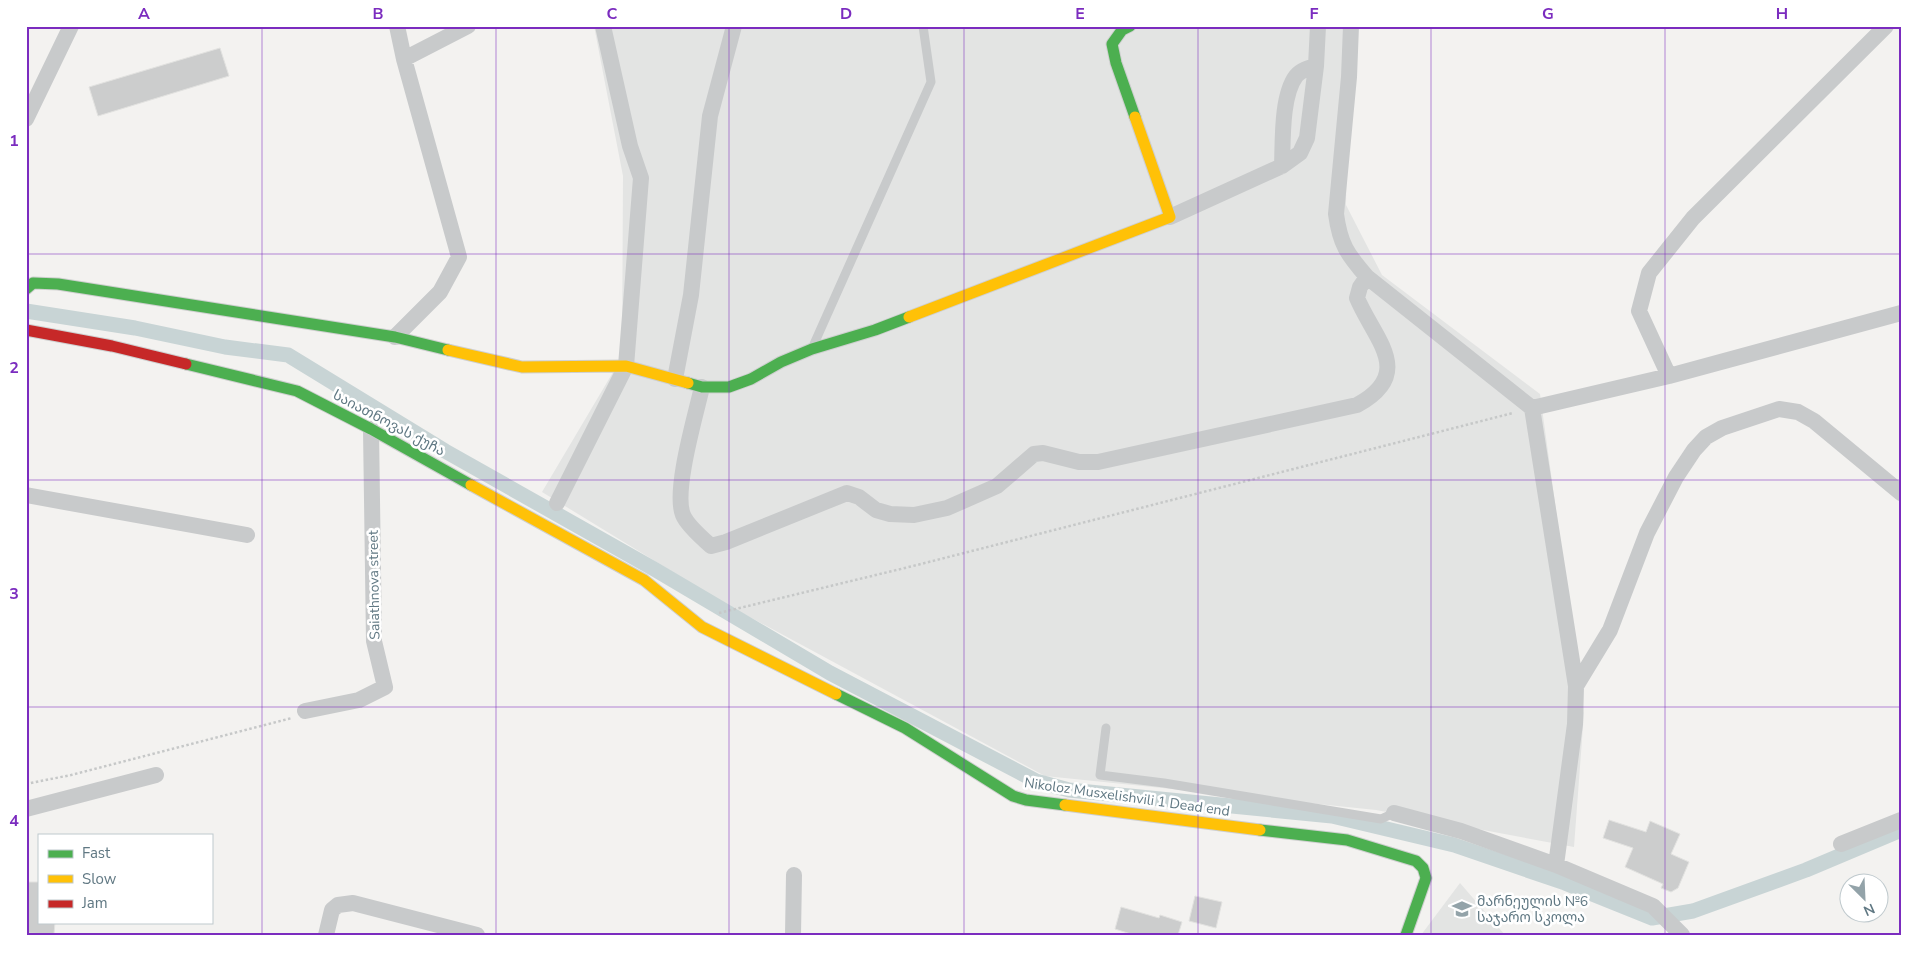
<svg xmlns="http://www.w3.org/2000/svg" width="1927" height="961" font-family="'Nunito Sans','Noto Sans Georgian',sans-serif">
<style>
.built{fill:#e3e4e3}
.lines{fill:none;stroke-linecap:round;stroke-linejoin:round}
.canal{stroke:#c8d4d5;stroke-width:15}
.building{fill:#cccdcd;stroke:#e2e2e0}
.fast-casing{stroke:#cecfcf;stroke-width:13}
.slow-casing{stroke:#cecfcf;stroke-width:13}
.jam-casing{stroke:#cecfcf;stroke-width:13}
.path{stroke:#c6c8c8;stroke-width:2.5;stroke-dasharray:2.5 2.5;stroke-linecap:butt}
.lane{stroke:#c8cacb;stroke-width:9}
.street{stroke:#c8cacb;stroke-width:16}
.fast{stroke:#4caf50;stroke-width:11}
.slow{stroke:#ffc107;stroke-width:11}
.jam{stroke:#c62828;stroke-width:11}
.grid{fill:none;stroke:#7b2cbf;stroke-width:1;stroke-opacity:0.55}
.labels{text-anchor:middle;dominant-baseline:central;stroke-width:5;stroke-linejoin:round;paint-order:stroke}
.street-label{font-size:14px;fill:#607883;stroke:#fff}
.poi-label{font-size:14px;fill:#607883;stroke:#fff;text-anchor:start}
.neatline{fill:none;stroke:#7b2cbf;stroke-width:2}
.grid-label{font-size:16px;text-anchor:middle;font-weight:bold;fill:#7b2cbf}
</style>
<rect width="100%" height="100%" fill="#f3f2f0"/>
<!-- built -->
<path class="built" d="M594,26H1348L1346,205L1382,275L1540,394L1584,713L1574,847L1376,810L1045,776L722,602L542,492L622,357L623,176Z
M1460,883L1505,935H1421Z"/>
<g class="lines">
<!-- canal -->
<path class="canal" d="M26,311L135,328L225,347L288,355L445,451L654,569L830,673L1036,781L1069,790L1332,816L1454,845L1565,883L1652,918L1693,911L1806,870L1901,830"/>
</g>
<!-- building -->
<path class="building" d="M220,48L229,76L98,116L89,87Z
M1609,820L1646,832L1650,821L1680,834L1671,854L1689,862L1678,888L1671,892L1661,888L1663,884L1625,867L1633,848L1603,838Z
M26,882H39V922H55L54,934L26,933Z
M1195,896L1222,902L1216,928L1189,921Z
M1121,907L1159,918L1160,915L1182,922L1178,935H1134L1115,929Z"/>
<g class="lines">
<defs>
<path id="fast" d="M1130,26L1122,30L1112,44L1116,63L1135,117
M26,289L33,283L58,284L395,337L448,350
M186,364L297,391L371,429L471,485
M688,383L702,387H729L751,379L781,362L812,349L875,330L909,317
M836,694L905,728L1013,796L1026,800L1065,805
M1260,830L1347,840L1416,861L1423,868L1426,878L1406,935"/>
<path id="slow" d="M909,317L1170,217L1135,117
M448,350L522,367L626,366L688,383
M471,485L644,580L702,627L836,694
M1065,805L1260,830"/>
<path id="jam" d="M26,330L112,346L186,364"/>
</defs>
<!-- fast casing -->
<use href="#fast" class="fast-casing"/>
<!-- slow casing -->
<use href="#slow" class="slow-casing"/>
<!-- jam casing -->
<use href="#jam" class="jam-casing"/>
<!-- path -->
<path class="path" d="M719,613L913,566L1513,413
M26,784L71,775L292,718"/>
<!-- lane -->
<path class="lane" d="M814,344L931,82L923,26
M1106,728L1100,775L1164,783L1381,819L1394,813"/>
<!-- street -->
<path class="street" d="M1351,26L1349,77L1336,214C1340,244 1347,254 1367,277L1532,408L1576,686L1575,724L1556,865
M404,59L468,26
M26,119L71,26
M1282,166C1283,142 1281,96 1296,76C1301,70 1308,68 1316,66
M1170,217L1282,166L1300,153L1307,138L1316,66L1318,26
M395,337L440,292L459,257L404,59L397,26
M1669,376L1639,311L1649,273L1693,218L1886,26
M675,379L691,295L710,116L734,26
M702,387C696,414 673,491 683,515C687,525 703,539 711,546L726,542L847,493L859,497L876,510L890,514L914,515L947,508L997,486L1034,454L1043,453L1079,462H1098L1357,405C1416,373 1374,339 1357,298L1360,287L1367,277
M1532,408L1669,376L1901,313
M26,495L247,535
M557,503L626,366L641,178L630,146L603,26
M1576,686L1610,630L1647,533L1676,477L1694,450L1706,437L1722,428L1779,409L1798,412L1814,421L1901,493
M305,711L359,700L385,687L374,641L371,429
M26,809L156,775
M1394,813L1461,831L1556,865L1653,906L1682,935
M1841,844L1901,820
M326,935L332,910L338,905L353,903L477,935
M793,935L794,875"/>
<!-- fast -->
<use href="#fast" class="fast"/>
<!-- slow -->
<use href="#slow" class="slow"/>
<!-- jam -->
<use href="#jam" class="jam"/>
</g>
<!-- grid -->
<path class="grid" d="M262,26V935M496,26V935M729,26V935M964,26V935M1198,26V935M1431,26V935M1665,26V935M26,254H1901M26,480H1901M26,707H1901"/>
<!-- icons -->
<defs>
<symbol id="school-bare" viewBox="-9 -9 18 18"><path d="M0-5L7-2L0 1L-7-2ZM-4 1L0 2.5L4 1V4Q0 6-4 4Z" fill="#93a3a9" stroke="#fff" stroke-width="2.5" paint-order="stroke"/></symbol>
</defs>
<g fill-rule="evenodd">
<use href="#school-bare" x="1448" y="895" width="28" height="28"/>
</g>
<g class="labels">
<!-- street labels -->
<g class="street-label">
<text transform="translate(389 423) rotate(28)">საიათნოვას ქუჩა</text>
<text transform="translate(374 585) rotate(-91)">Saiathnova street</text>
<text transform="translate(1127 797) rotate(8)">Nikoloz Musxelishvili 1 Dead end</text>
</g>
<!-- poi labels -->
<g class="poi-label">
<text x="1477" y="901">მარნეულის №6<tspan x="1477" dy="16">საჯარო სკოლა</tspan></text>
</g>
</g>
<!-- border -->
<rect width="1927" height="961" fill="none" stroke="#ffffff" stroke-width="55"/>
<!-- legend -->
<rect x="38" y="834" width="175" height="90" fill="#ffffff" stroke="#bfc9cd"/>
<rect x="48" y="850" width="25" height="8" fill="#4caf50" stroke="#bfc9cd"/>
<text x="82" y="858" font-size="15" fill="#607883">Fast</text>
<rect x="48" y="875" width="25" height="8" fill="#ffc107" stroke="#bfc9cd"/>
<text x="82" y="884" font-size="15" fill="#607883">Slow</text>
<rect x="48" y="900" width="25" height="8" fill="#c62828" stroke="#bfc9cd"/>
<text x="82" y="908" font-size="15" fill="#607883">Jam</text>
<!-- north arrow -->
<g transform="translate(1864 898) rotate(156)"><circle r="24" fill="#ffffff" stroke="#bfc9cd"/>
<path d="M0-4L9 19L0 12L-9 19Z" fill="#93a3a9"/>
<text y="-8" font-size="14" font-weight="bold" text-anchor="middle" fill="#607883">N</text>
</g>
<rect x="28" y="28" width="1872" height="906" class="neatline"/>
<g class="grid-label">
<text x="144" y="19">A</text>
<text x="378" y="19">B</text>
<text x="612" y="19">C</text>
<text x="846" y="19">D</text>
<text x="1080" y="19">E</text>
<text x="1314" y="19">F</text>
<text x="1548" y="19">G</text>
<text x="1782" y="19">H</text>
<text x="14" y="146">1</text>
<text x="14" y="373">2</text>
<text x="14" y="599">3</text>
<text x="14" y="826">4</text>
</g>
</svg>
